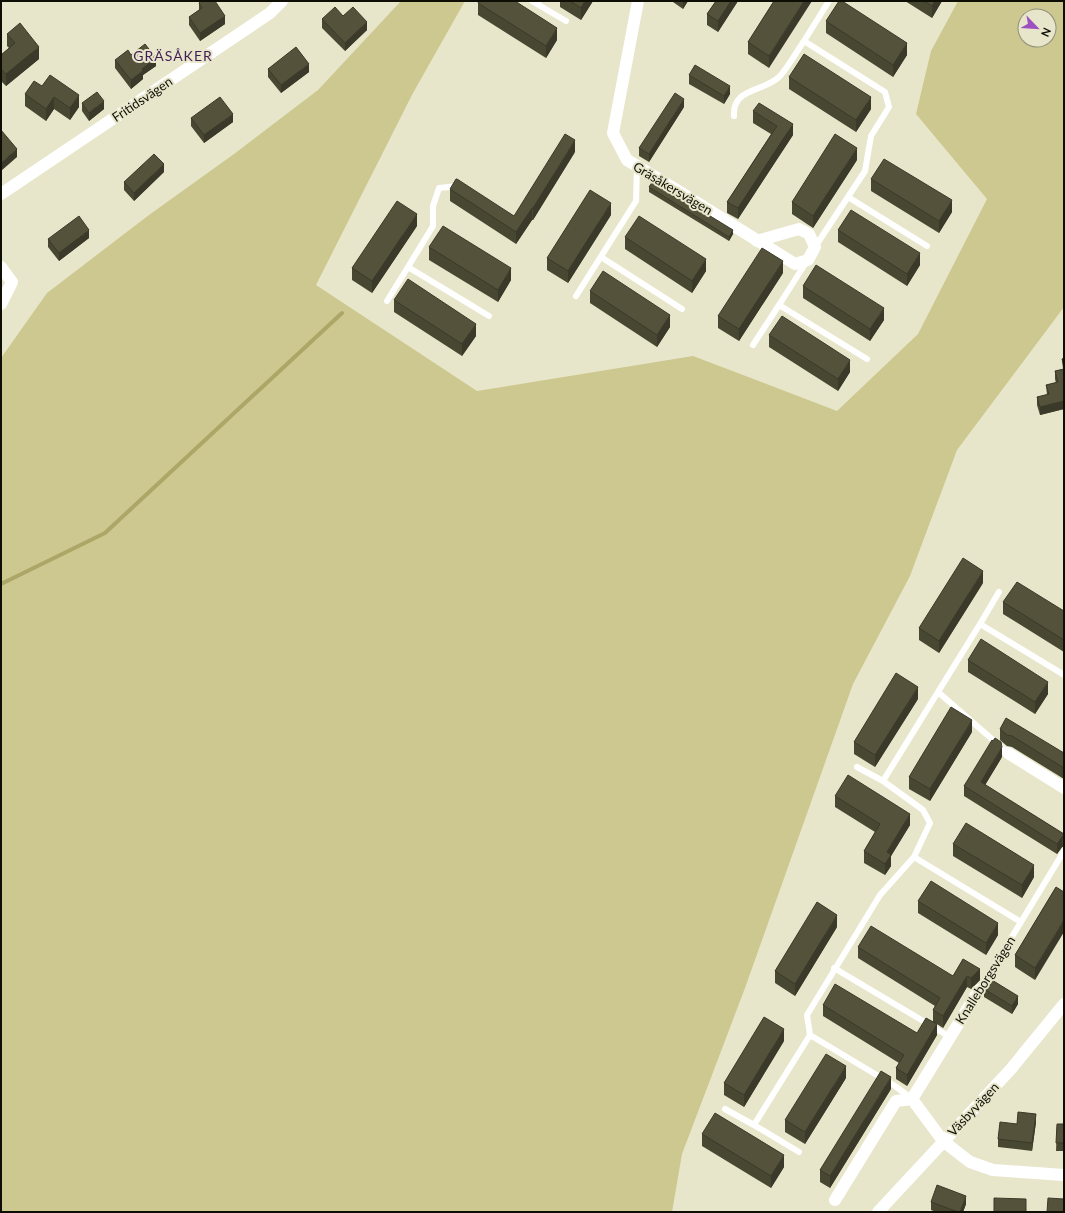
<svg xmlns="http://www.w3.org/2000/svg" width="1065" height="1213" font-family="Lato,sans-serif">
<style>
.green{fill:#cdc890;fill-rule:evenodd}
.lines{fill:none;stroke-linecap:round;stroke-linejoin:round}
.stream{stroke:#aca667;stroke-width:4}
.service{stroke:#fff;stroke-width:6}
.minor{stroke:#fff;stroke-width:12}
.wall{fill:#484732}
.shaded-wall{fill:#3b3929}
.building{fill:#54523a;stroke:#3b3929}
.labels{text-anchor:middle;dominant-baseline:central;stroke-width:4;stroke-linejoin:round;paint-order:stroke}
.street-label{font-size:13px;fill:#0f0e05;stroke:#e8e6ca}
.neighbourhood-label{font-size:14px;letter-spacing:1px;fill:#421d54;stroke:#e8e6ca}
</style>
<rect width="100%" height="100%" fill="#e8e6ca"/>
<!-- green -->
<path class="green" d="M401,1H465L413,93L316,285L477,391L693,356L837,411L918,334L987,199L916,114L931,51L958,1H1064V307L957,450L910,576L853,684L745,988L682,1154L672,1212H1V358L47,293L149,215L234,154L318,90ZM1025,16H1049V40H1025Z"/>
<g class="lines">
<!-- stream -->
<path class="stream" d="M1,584L105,533L342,313"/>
<!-- service -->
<path class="service" d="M532,1L537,4L539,1
M537,4L566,21
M734,116C732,88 763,92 779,77C787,69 797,51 804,41
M458,186L439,188L433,206V226L408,267L489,316
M848,197L927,246
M815,247L865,171L871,136L889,107L885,92L804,41L829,1
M601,257L682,309
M807,261L779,305L867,359
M576,296L636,201L637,167
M387,301L408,267
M753,345L779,305
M980,624L999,592
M938,692L1008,753
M857,767L883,781
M914,857L1021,922L979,990
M1021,922L1064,851
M834,968L950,1037
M810,1035L807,1015L880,895L914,857L930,823L923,810L883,781L980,624L1064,675
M725,1109L754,1125
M799,1152L754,1125L810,1035L895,1086L911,1098"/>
<!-- minor -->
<path class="minor" d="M638,1L613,133L627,160L683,194L795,264L808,260L815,247L809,234L799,229L757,241
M1,194L270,13L282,1
M1,267L12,282L1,304
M1008,753L1064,788
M979,990L912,1099L943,1141L970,1162L993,1170L1064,1175
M835,1200L896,1101L912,1099
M878,1212L1011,1069L1064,1004"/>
</g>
<!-- wall -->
<path class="wall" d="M560,1H593L581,20L560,7Z
M673,1H688L683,9L673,2Z
M716,1H738L718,32L707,25V14Z
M774,1L769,68L748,54V42Z
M905,1H942L932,18Z
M199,3L225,24L200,41L189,25V17L199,10Z
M478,3L557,40L546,58L478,15Z
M343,16L367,30L345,51L322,28V19Z
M826,21L907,55L893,77L826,33Z
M7,34L39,59L6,86L1,81V55L9,48L7,46Z
M131,55L156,66L143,75V79L131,89L115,68V60Z
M268,69L309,72L281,93L268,77Z
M689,75L730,94L724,104L689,84Z
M789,77L871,109L856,132L789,89Z
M42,86L79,107L70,120L54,109L46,121L25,106V94Z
M82,103L104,109L89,121L82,111Z
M684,107L649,162L639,156V148Z
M753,111L793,135L738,219L727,213V202L771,134L753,123Z
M191,118L233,122L204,143L191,126Z
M575,152L533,220H532L516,244L450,201V189L514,216Z
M857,160L813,228L792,214V202Z
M164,172L134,201L124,190V182Z
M871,179L952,212L939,233L871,191Z
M649,187L733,234L729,241L649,192Z
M611,215L568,283L547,270V258Z
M417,226L372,293L352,280V268Z
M838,230L920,265L907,286L838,242Z
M625,237L706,271L692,293L625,249Z
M89,238L59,261L48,247V239Z
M429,247L511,280L498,302L429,260Z
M783,273L739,341L718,328V316Z
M803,286L884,320L870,341L803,298Z
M590,291L670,327L657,347L590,303Z
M394,300L476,336L462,356L394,312Z
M769,335L850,372L838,391L769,347Z
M1064,358V409L1040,415L1037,405V397L1047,395L1046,385L1056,383L1055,379V371L1063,369L1062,359Z
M983,583L939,653L919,640V628Z
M1003,602L1064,611V652L1003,614Z
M968,660L1048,694L1035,714L968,672Z
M918,699L875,767L854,754V742Z
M1000,729L1064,753V779L1012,747L1007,746L1000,740Z
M972,732L930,801L909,789V777Z
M1002,757L985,785L1064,834V847H1062L1057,854L964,796V786Z
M835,796L910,825L891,856V866L885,875L864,863V851L875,832L835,807Z
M953,844L1034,877L1022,898L953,856Z
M1056,887L1035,980L1015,967V955Z
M918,901L998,935L986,955L918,913Z
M837,927L795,996L775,983V971Z
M858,947L953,976L963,959L980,980L971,989L967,987L943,1028L937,1024V1035L907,1086L896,1079V1068L899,1063L823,1016V1005L917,1033L933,1021V1010L935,1006L858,958Z
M984,989L1018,1004L1012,1014L984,997Z
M784,1041L744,1107L724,1095V1083Z
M846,1078L805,1144L785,1132V1120Z
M891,1089L830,1188L820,1182V1170Z
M1036,1122L1032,1151L998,1147V1139L1017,1124Z
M1057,1124H1064V1151H1056Z
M702,1134L784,1167L771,1188L702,1146Z
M931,1202L966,1204L963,1212H936L931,1210Z"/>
<!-- shaded-wall -->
<path class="shaded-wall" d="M585,1H593L581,20V8Z
M683,1H688L683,9Z
M731,1H738L718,32V21Z
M804,1H812L769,68V56Z
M935,1H942L932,18V6Z
M225,16V24L200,41V33Z
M367,22V30L345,51V43Z
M557,28V40L546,58V46Z
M907,43V55L893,77V65Z
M39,47V59L6,86V74Z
M156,58V66L143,75V79L131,89V80L142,69Z
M309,64V72L281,93V85Z
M730,86V94L724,104V96Z
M79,95V107L70,120V108Z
M54,97V109L46,121V109Z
M871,97V109L856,132V120Z
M684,99V107L649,162V154Z
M104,101V109L89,121V113Z
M233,114V122L204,143V135Z
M793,124V135L738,219V208Z
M575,140V152L533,220V208Z
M857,148V160L813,228V216Z
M17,149V157L1,171V163Z
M164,164V172L134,201V193Z
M952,200V212L939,233V221Z
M611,203V215L568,283V271Z
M532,208V220L516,244V232Z
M417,214V226L372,293V281Z
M89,230V238L59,261V253Z
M733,230V234L729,241V237Z
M920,253V265L907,286V274Z
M706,259V271L692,293V281Z
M783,261V273L739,341V329Z
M511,268V280L498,302V290Z
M884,308V320L870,341V329Z
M670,315V327L657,347V335Z
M476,324V336L462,356V344Z
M850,360V372L838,391V379Z
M1064,401V409L1040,415V407Z
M983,571V583L939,653V641Z
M1048,682V694L1035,714V702Z
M918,687V699L875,767V755Z
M972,720V732L930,801V789Z
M1002,747V757L981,792V782Z
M910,814V825L891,856V866L885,875V864L887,852Z
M1062,837V847L1057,854V844Z
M1034,865V877L1022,898V885Z
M837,915V927L795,996V984Z
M1064,920V932L1035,980V968Z
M998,923V935L986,955V943Z
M980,969V980L971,989V978Z
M967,976V987L943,1028V1016Z
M1018,996V1004L1012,1014V1006Z
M937,1024V1035L907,1086V1075Z
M784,1029V1041L744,1107V1095Z
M846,1066V1078L805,1144V1132Z
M891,1077V1089L830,1188V1176Z
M1036,1114V1122L1032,1151V1143Z
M784,1155V1167L771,1188V1176Z
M966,1196V1204L963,1212H960Z"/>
<!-- building -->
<path class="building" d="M201,1H215L225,16L200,33L189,17L202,8L199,3Z
M479,1H515L557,28L546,46L478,3Z
M570,1H585L581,8Z
M716,1H731L718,21L707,14Z
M774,1H804L769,56L748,42Z
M839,1H842L907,43L893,65L826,21Z
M924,1H935L932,6Z
M335,7L343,16L353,7L367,22L345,43L322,19Z
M20,23L39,47L6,74L1,69V55L15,43L7,34Z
M145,44L156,58L142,69L143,71L131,80L115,60L128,50L131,55Z
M296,47L309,64L281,85L268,69Z
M804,54L871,97L856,120L789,77Z
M695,65L730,86L724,96L689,75Z
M50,75L79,95L70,108L54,97L46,109L25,94L34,81L42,86Z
M97,92L104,101L89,113L82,103Z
M675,93L684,99L649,154L639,148Z
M220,97L233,114L204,135L191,118Z
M759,103L793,124L738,208L727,202L777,126L753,111Z
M1,130L17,149L1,163Z
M565,134L575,140L533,208H532L516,232L450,189L456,179H457L514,216Z
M835,134L857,148L813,216L792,202Z
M154,154L164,164L134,193L124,182Z
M884,159L952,200L939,221L871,179Z
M653,181L733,230L729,237L649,187Z
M590,190L611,203L568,271L547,258Z
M397,201L417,214L372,281L352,268Z
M851,210L920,253L907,274L838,230Z
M79,216L89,230L59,253L48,239Z
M639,216L706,259L692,281L625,237Z
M443,226L511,268L498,290L429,247Z
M762,248L783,261L739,329L718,316Z
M816,265L884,308L870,329L803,286Z
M603,271L670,315L657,335L590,291Z
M408,279L476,324L462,344L394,300Z
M782,316L850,360L838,379L769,335Z
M1064,358V367L1062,359Z
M1064,369V401L1040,407L1037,397L1049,394L1046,385L1058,382L1055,371Z
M963,558L983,571L939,641L919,628Z
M1017,582L1064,611V640L1003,602Z
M981,639L1048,682L1035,702L968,660Z
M896,673L918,687L875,755L854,742Z
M951,707L972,720L930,789L909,777Z
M1006,718L1064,753V768L1012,736L1007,735L1000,729Z
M995,738L1001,742L1002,747L981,782L1064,834V837H1062L1057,844L964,786L992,740L993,741Z
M848,775L910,814L887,852L891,855L885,864L864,851L880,824L835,796Z
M966,823L1034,865L1022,885L953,844Z
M931,881L998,923L986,943L918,901Z
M1056,887L1064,892V920L1035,968L1015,955Z
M817,902L837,915L795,984L775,971Z
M871,926L953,976L963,959L980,969L971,978L967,976L943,1016L933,1010L940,998L858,947Z
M987,977L1018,996L1012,1006L984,989Z
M835,984L917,1033L926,1018L937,1024L907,1075L896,1068L904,1055L823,1005Z
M764,1017L784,1029L744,1095L724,1083Z
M826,1054L846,1066L805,1132L785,1120Z
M881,1071L891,1077L830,1176L820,1170Z
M1018,1112L1036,1114L1032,1143L998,1139L1000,1122L1017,1124Z
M715,1113L784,1155L771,1176L702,1134Z
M1057,1124H1064V1143H1056Z
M937,1185L966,1196L960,1212H958L931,1202Z
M994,1198L1026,1199V1212H994Z
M1048,1198L1064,1199V1212H1047Z"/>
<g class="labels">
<!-- street labels -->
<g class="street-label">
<text transform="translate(142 99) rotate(-34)">Fritidsvägen</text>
<text transform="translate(673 188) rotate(31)">Gräsåkersvägen</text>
<text transform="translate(985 980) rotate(-58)">Knalleborgsvägen</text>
<text transform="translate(973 1109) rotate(-47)">Väsbyvägen</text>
</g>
<!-- neighbourhood labels -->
<g class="neighbourhood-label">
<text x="173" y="55">GRÄSÅKER</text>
</g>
</g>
<!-- border -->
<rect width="1065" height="1213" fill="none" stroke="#0f0e05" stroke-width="4"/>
<!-- north arrow -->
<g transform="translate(1037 28) rotate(115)"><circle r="19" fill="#e8e6ca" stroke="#91907b"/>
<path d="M0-3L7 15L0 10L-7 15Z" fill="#9e50c1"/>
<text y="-6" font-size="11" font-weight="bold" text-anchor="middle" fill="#0f0e05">N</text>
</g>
</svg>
